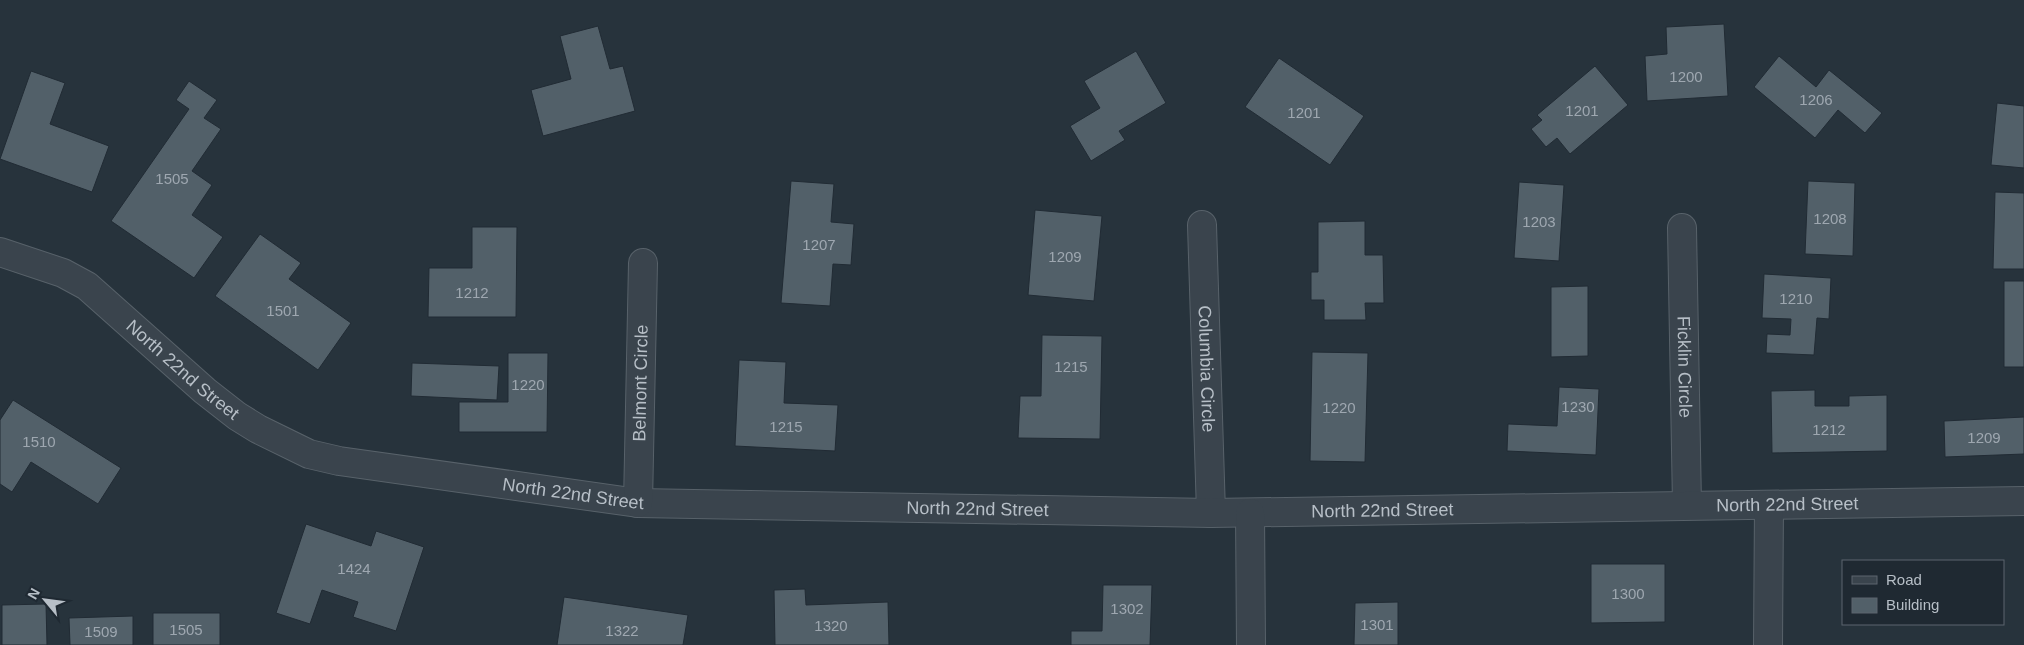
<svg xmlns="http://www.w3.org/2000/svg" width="2024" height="645" font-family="Helvetica,sans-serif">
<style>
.building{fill:#526069;stroke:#212b34}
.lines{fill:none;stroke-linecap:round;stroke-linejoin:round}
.street-casing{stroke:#58626a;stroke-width:30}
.street{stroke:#3a444d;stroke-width:28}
.labels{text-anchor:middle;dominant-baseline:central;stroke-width:4;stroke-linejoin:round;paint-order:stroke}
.number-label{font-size:15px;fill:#9ea7b0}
.street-label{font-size:18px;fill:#b7bfc7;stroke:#1f2932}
</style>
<rect width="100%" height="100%" fill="#27333c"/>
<!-- building -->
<path class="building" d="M1724,24L1728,96L1647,101L1645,56L1667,54L1666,27Z
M598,26L610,69L623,66L635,111L543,136L531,90L571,79L560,36Z
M1136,51L1166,103L1119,131L1125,140L1091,161L1070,126L1100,108L1084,81Z
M1779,56L1816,87L1829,70L1882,113L1865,133L1838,110L1815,138L1754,87Z
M1279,58L1364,116L1330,165L1245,107Z
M1595,66L1628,105L1570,154L1557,138L1546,147L1531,129L1542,120L1537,115Z
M31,71L65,83L50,124L109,146L92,192L0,159Z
M189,81L217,100L204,118L221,129L192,171L212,185L192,215L223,237L194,278L111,221L189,109L176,100Z
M1997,103L2024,106V168L1991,165Z
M791,181L834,184L831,222L854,224L851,265L833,264L830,306L781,303Z
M1808,181L1855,183L1853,256L1805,254Z
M1519,182L1564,185L1559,261L1514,258Z
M1995,192L2024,193V269H1993Z
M1035,210L1102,216L1094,301L1028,295Z
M1365,221V255H1383L1384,303H1365L1366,320H1324V300H1311V272H1318V222Z
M472,227H517L516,317H428L429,268H472Z
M260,234L301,263L289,279L351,323L318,370L215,296Z
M1764,274L1831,278L1829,319L1817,318L1814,355L1766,353L1767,334L1790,335L1791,319L1762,318Z
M2004,281H2024V367H2004Z
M1588,286V356L1551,357V287Z
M1042,335L1102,336L1100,439L1018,438L1020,396H1041Z
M1312,352L1368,353L1365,462L1310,461Z
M508,353H548L547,432H459V402H508Z
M739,360L786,362L784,403L838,405L835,451L735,446Z
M412,363L499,366L497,400L411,396Z
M1559,387L1599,389L1596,455L1507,451L1508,424L1557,426Z
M1815,390V406H1849V396L1887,395V451L1772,453L1771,391Z
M13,400L121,468L98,504L31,462L12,492L0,484V420Z
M2024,417V454L1945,457L1944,421Z
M306,524L371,546L376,531L424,547L396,631L353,617L358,602L322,590L310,624L276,613Z
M1591,564H1665V622L1591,623Z
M1103,585H1152L1150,645H1071V631H1102Z
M805,589L806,605L888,602L889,645H775L774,590Z
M564,597L688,615L683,645H557Z
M1398,602V645H1354L1355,603Z
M46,604L47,645H2V605Z
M153,613H220V645H153Z
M133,616V645H70L69,618Z"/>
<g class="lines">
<defs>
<g id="street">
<path id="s1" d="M1202,225L1211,513"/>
<path id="s2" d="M1682,228L1687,505"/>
<path id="s3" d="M0,252L63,273L87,286L205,391L237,416L258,429L309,454L339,461L638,503L1211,513L2024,501"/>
<path id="s4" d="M638,503L643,263"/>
<path d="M1250,513L1251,645"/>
<path d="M1768,645L1769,505"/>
</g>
</defs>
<!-- street casing -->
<use href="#street" class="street-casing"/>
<!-- street -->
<use href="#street" class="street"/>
</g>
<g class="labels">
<!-- number labels -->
<g class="number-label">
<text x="1686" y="76">1200</text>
<text x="1816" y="99">1206</text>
<text x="1582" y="110">1201</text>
<text x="1304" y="112">1201</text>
<text x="172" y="178">1505</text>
<text x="1830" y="218">1208</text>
<text x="1539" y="221">1203</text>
<text x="819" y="244">1207</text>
<text x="1065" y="256">1209</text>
<text x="472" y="292">1212</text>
<text x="1796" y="298">1210</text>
<text x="283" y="310">1501</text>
<text x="1071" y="366">1215</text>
<text x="528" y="384">1220</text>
<text x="1578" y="406">1230</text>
<text x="1339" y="407">1220</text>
<text x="786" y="426">1215</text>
<text x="1829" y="429">1212</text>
<text x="1984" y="437">1209</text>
<text x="39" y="441">1510</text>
<text x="354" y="568">1424</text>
<text x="1628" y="593">1300</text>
<text x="1127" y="608">1302</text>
<text x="1377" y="624">1301</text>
<text x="831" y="625">1320</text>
<text x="186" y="629">1505</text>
<text x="622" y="630">1322</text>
<text x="101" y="631">1509</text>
</g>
<!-- street labels -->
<g class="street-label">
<text stroke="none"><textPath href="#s2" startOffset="139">Ficklin Circle</textPath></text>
<text stroke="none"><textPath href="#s3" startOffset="221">North 22nd Street</textPath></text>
<text stroke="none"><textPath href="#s1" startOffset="144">Columbia Circle</textPath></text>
<text stroke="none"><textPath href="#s4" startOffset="120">Belmont Circle</textPath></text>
<text stroke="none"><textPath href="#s3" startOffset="641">North 22nd Street</textPath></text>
<text stroke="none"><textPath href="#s3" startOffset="1856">North 22nd Street</textPath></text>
<text stroke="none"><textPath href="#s3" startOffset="1046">North 22nd Street</textPath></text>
<text stroke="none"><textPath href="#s3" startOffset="1451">North 22nd Street</textPath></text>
</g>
</g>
<!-- legend -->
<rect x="1842" y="560" width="162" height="65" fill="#1f2932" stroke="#5c656e"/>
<rect x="1852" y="576" width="25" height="8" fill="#3a444d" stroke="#5c656e"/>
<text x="1886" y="585" font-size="15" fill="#b7bfc7">Road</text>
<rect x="1852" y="598" width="25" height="15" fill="#526069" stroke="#5c656e"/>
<text x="1886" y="610" font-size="15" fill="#b7bfc7">Building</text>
<!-- north arrow -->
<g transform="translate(45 600) rotate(299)" stroke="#1f2932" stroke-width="4" paint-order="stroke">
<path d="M0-4L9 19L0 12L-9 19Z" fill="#b7bfc7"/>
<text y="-8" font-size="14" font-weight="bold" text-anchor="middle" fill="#b7bfc7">N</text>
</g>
</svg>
